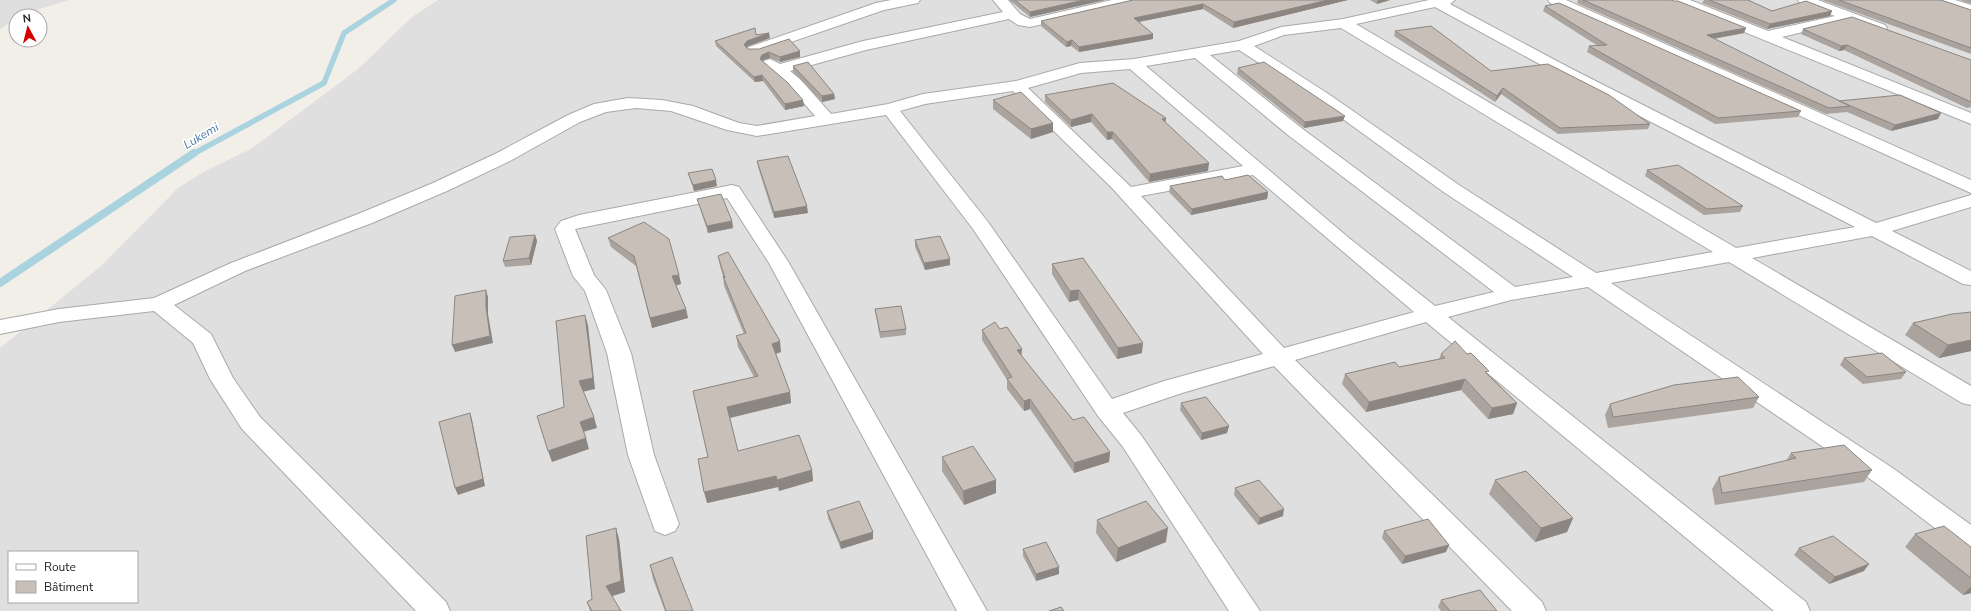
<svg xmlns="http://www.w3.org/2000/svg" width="1971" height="611" font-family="'Nunito Sans',sans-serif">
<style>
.residential{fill:#e0dfdf;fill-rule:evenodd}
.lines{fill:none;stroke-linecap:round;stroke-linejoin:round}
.stream-far1{stroke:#aad3df;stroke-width:5.5}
.stream{stroke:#aad3df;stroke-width:8}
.minor-casing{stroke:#a9a9a9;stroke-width:2}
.minor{fill:#fff;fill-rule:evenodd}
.wall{fill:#aba49e}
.shaded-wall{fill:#8b8681}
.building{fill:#c7bfb8;stroke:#8b8681}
.labels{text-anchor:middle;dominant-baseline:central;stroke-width:3.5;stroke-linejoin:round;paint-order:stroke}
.water-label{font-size:12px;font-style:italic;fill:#4a7aab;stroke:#fff}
</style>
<rect width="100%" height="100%" fill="#f2efe9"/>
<!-- residential -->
<path class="residential" d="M0,0H70L29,12L22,16H16V19L0,29Z
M438,0H1971V611H0V348L101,266L178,188L205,171L251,149L358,69L412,17ZM9,552H137V602H9Z"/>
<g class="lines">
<!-- stream-far1 -->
<path class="stream-far1" d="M193,154L324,83L344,33L394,0"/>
<!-- stream -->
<path class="stream" d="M0,283L194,153"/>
<defs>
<path id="minor" d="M891,0H920L918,3L884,10L759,53H749L746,50L749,47L876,3Z
M993,0H1008L1020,14L1030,19L1112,0H1137L1135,3L1030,27L1018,25L1009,19L866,50L790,71L801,80L831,114L888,104L923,94L1016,81L1080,63L1134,59L1239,41L1281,27L1343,19L1429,0H1455L1450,4L1568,67L1876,223L1971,195V207L1892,231L1971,271V285L1963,284L1872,236L1752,258L1971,386V405L1962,403L1729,262L1611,283L1894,469L1971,525V551L1961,548L1876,483L1588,287L1511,300L1448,317L1806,602L1810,611H1774L1426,322L1295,360L1542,602L1546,611H1512L1274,366L1182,393L1123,413L1141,435L1260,611H1229L1123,447L1098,416L973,229L886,115L757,136L727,130L671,111L636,108L606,112L580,122L510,161L447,191L372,223L245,271L174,305L211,334L233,378L260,417L446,602L450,611H416L242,429L210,379L193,343L154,311L59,322L0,334V320L59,309L154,298L231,263L358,214L433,183L497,153L568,115L594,104L628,98L662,100L693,106L739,123L757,126L815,116L789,86L764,67L762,64L764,61L770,59L780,64L863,41L1003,12ZM1435,7L1556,73L1855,227L1736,248L1356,24ZM1341,28L1713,252L1596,273L1459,185L1330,95L1254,46L1284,35ZM1239,50L1318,101L1445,193L1573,277L1515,287L1300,127L1210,55ZM1195,58L1288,135L1494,292L1435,306L1349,238L1146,66ZM1130,69L1243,166L1131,187L1028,88L1081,73ZM1013,91L1112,188L1263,354L1164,381L1112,399L988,222L900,111L925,104ZM1253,175L1414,312L1284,348L1141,196Z
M1548,0H1566L1971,180V193L1550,3Z
M1671,0H1690L1768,31L1835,16L1800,3L1798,0H1818L1885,25L1887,28L1885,31L1880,32L1849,21L1782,37L1971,113V124L1673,3Z
M1935,0H1955L1971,5V14L1937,3Z
M732,185L739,187L789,263L987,611H957L769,263L727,198L575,229L594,275L606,290L631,353L654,455L679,524L675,531L665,535L655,531L628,455L607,353L585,291L573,276L555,229L561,221L579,215Z"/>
</defs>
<!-- minor casing -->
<use href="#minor" class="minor-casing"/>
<!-- minor -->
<use href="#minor" class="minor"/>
</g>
<!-- wall -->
<path class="wall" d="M1009,0H1105L1030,17Z
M1133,0H1348L1233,28L1203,9L1139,22L1153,39L1079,52L1071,46L1066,47L1041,26V21Z
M1370,0H1390L1377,4Z
M1578,0H1671L1744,33L1714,39L1839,101L1938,119L1891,131L1847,112L1826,114L1577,3Z
M1704,0H1748L1772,11L1830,16L1767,29L1702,3Z
M1822,0H1941L1971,10V54Z
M1960,0H1971V4Z
M1545,6L1801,111L1798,117L1715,124L1587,52L1589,46H1598L1543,11Z
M1803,29L1971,60V107L1967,108L1844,50L1839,51L1801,34Z
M1395,31L1491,71L1650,124L1648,129L1558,134L1501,94L1495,102L1394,36Z
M770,38L748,46L747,48L748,49L800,57L780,62L770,58L763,60L762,61L803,100L804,106L785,110L763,81L755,82L716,46L715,41Z
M793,66L834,94L835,99L822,102L793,72Z
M1238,68L1343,121L1304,128L1237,74Z
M1045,95L1165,122L1208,171L1149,182L1112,139L1107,140L1091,122L1071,127L1045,102Z
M993,100L1053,123V132L1031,139L993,109Z
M757,161L808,213L774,218L758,167Z
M1647,170L1743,206L1740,212L1704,215L1645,176Z
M688,173L717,186L694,191Z
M1225,180L1268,192L1267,199L1191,215L1169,192L1170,186Z
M697,199L732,221L733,228L708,233L699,205Z
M535,235L537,241L531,265L505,267L503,261Z
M608,238L679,275L681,284L676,285L686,309L688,318L652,328L636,266L611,247Z
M915,240L950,259V265L925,270L915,247Z
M718,256L781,352L776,354L790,392L791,403L730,418L738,451L812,470L813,481L779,491L778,487L707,503L708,457L693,391L754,377L738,347L736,336L744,334L724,286L723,276L720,266Z
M1083,258L1142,353L1117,359L1078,300L1069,302L1052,274V264Z
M875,309L906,329V335L880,338L876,315Z
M1971,312V351L1939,358L1905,335L1913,323Z
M982,330L1021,355L1073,420L1110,452L1109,462L1074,473L1030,409L1024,411L1007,389V380L982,340Z
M1441,354L1488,374L1517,403L1513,414L1488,419L1461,390L1366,412L1342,384L1345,374L1399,367L1439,359Z
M1844,358L1906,372L1901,379L1863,384L1840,365Z
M1759,397L1753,408L1608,428L1605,415L1610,404Z
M1181,403L1229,426L1227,433L1201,440L1180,410Z
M1791,453L1872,470L1864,482L1715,505L1712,489L1719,477L1786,461Z
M942,457L996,480V493L964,505L942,471Z
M1495,480L1573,518L1567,532L1535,542L1489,494Z
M1235,488L1283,516L1258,525L1234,495Z
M827,511L873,539L841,549L828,518Z
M1097,520L1166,542L1116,562L1096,533Z
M1384,531L1446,552L1402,564L1382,538Z
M1915,534L1971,547V593L1963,595L1905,547Z
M619,539L625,592L612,596L621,611H590L587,602L592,599Z
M1799,548L1864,571L1829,584L1794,555Z
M1023,549L1059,574L1036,581L1023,556Z
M650,565L693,611H665L653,579Z
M1441,600L1497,611H1441L1438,607Z"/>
<!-- shaded-wall -->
<path class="shaded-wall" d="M1084,0H1105L1030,17V12Z
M1328,0H1348L1233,28L1234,22Z
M1378,0H1390L1377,4Z
M1203,4V9L1133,23L1134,18Z
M1832,11L1830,16L1767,29L1770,24Z
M1746,28L1744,33L1705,40L1707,35Z
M769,33L770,38L748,46L744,50V45L747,41Z
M1153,34V39L1079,52V47Z
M1072,40L1071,46L1066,47L1067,42Z
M1847,45L1844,50L1839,51L1841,46Z
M800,51V57L780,62V57Z
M769,52L770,58L763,60L761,65L760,59L762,55Z
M762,75L763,81L755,82L754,77Z
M1503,88L1501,94L1495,102L1497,96Z
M834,94L835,99L822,102V96Z
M803,100L804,106L785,110V104Z
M1941,113L1938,119L1891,131L1895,125Z
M1092,114L1091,122L1071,127V120Z
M1345,116L1343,121L1304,128L1305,122Z
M1166,118L1165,126L1162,119Z
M1053,123V132L1031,139V129Z
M1107,132H1113L1112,139L1107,140Z
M1209,163L1208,171L1149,182L1150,174Z
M716,180L717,186L694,191L693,185Z
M1268,192L1267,199L1191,215L1192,209Z
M807,206L808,213L774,218V212Z
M732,221L733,228L708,233L707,226Z
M535,235L537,241L531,265L529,258Z
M950,259V265L925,270L924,263Z
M679,275L681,284L674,286L672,276Z
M486,290L488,297V314L493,343L455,352L452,345L486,307Z
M1079,290L1078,300L1069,302L1070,291Z
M686,309L688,318L652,328L650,318Z
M585,315L588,325L595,389L582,392L579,381Z
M1971,340V351L1939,358L1948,345Z
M780,341L781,352L774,354L772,344Z
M1143,343L1142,353L1117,359L1118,348Z
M1022,349L1021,359L1017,350Z
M1465,379L1461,390L1366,412L1369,402Z
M790,392L791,403L729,418L727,407Z
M1030,399V409L1024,411V401Z
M1517,403L1513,414L1488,419L1492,408Z
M470,413L472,420L485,486L458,495L455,488Z
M594,417L597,428L583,432L580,422Z
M1229,426L1227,433L1201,440L1202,433Z
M586,438L589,449L552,462L548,451Z
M1110,452L1109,462L1074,473V463Z
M812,470L813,481L779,491L777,480Z
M776,476L778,487L707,503L704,492Z
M996,480V493L964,505L963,491Z
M1284,509L1283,516L1258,525L1260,518Z
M1573,518L1567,532L1535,542L1541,528Z
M616,528L619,539L625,592L609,597L606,586Z
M1168,528L1166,542L1116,562L1118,548Z
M873,532V539L841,549L840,542Z
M1449,545L1446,552L1402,564L1405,556Z
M1869,564L1864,571L1829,584L1835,577Z
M1059,567V574L1036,581V574Z
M1971,586V593L1963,595Z"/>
<!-- building -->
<path class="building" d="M1015,0H1084L1030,12Z
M1133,0H1328L1234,22L1203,4L1134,18L1153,34L1079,47L1072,40L1067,42L1041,21Z
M1583,0H1671L1674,1H1678L1746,28L1707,35L1850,106L1829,108Z
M1709,0H1748L1772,11L1806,1L1832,11L1770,24Z
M1839,0H1941L1971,10V48Z
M1559,3L1801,111L1718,118L1589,46L1607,45L1545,6Z
M1852,17L1971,60V102L1847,45L1841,46L1803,29Z
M1431,26L1491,71L1548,64L1609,95L1650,124L1560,128L1503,88L1497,96L1395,31Z
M755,28L756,35L769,33L747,41L744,45L748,49H759L789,39L800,51L780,57L769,52L762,55L760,59L787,82L803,100L785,104L762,75L754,77L715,41Z
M808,62L834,94L822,96L793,66Z
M1264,62L1345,116L1305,122L1238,68Z
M1113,83L1166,118L1162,119L1209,163L1150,174L1113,132H1107L1092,114L1071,120L1045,95Z
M1021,92L1053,123L1031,129L993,100Z
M1900,95L1941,113L1895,125L1839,101Z
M788,156L807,206L774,212L757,161Z
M1678,165L1743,206L1707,209L1647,170Z
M712,169L716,180L693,185L688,173Z
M1248,175L1268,192L1192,209L1170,186L1222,176L1225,180Z
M721,194L732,221L707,226L697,199Z
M644,222L669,239L679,275L672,276L686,309L650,318L634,256L608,238Z
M535,235L529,258L503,261L510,237Z
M940,236L950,259L924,263L915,240Z
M728,252L780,341L772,344L790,392L727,407L738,451L799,435L812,470L777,480L776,476L704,492L698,459L708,457L693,391L758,376L736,336L746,333L723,276L725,278L718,256Z
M1083,258L1143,343L1118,348L1079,290L1070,291L1052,264Z
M486,290V307L490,336L452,345L455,296Z
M901,306L906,329L880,332L875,309Z
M1971,312V340L1948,345L1913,323L1952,314Z
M585,315L593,378L579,381L594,417L580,422L586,438L548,451L537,416L564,407L556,321Z
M995,322L1000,329L1007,327L1022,349L1017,350L1073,420L1084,417L1110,452L1074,463L1030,399L1024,401L1007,379L1012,377L982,330Z
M1455,341L1467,354L1471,353L1489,371L1485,372L1517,403L1492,408L1465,379L1369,402L1345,374L1395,362L1399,367L1445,358L1441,354Z
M1882,353L1906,372L1867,377L1844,358Z
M1738,377L1759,397L1613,417L1610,404L1674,385Z
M1206,397L1229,426L1202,433L1181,403Z
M470,413L483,479L455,488L439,422Z
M1844,445L1872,470L1722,493L1719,477L1796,458L1791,453Z
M973,446L996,480L963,491L942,457Z
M1526,471L1573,518L1541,528L1495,480Z
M1259,480L1284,509L1260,518L1235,488Z
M859,501L873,532L840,542L827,511Z
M1146,501L1168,528L1118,548L1097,520Z
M1428,519L1449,545L1405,556L1384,531Z
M1944,526L1971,547V578L1915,534Z
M616,528L621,581L606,586L621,611H592L587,602L592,599L586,536Z
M1833,536L1869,564L1835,577L1799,548Z
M1046,542L1059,567L1036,574L1023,549Z
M672,557L693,611H666L650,565Z
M1480,590L1497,611H1450L1441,600Z
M1061,607L1064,611H1049Z"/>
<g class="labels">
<!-- water labels -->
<g class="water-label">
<text transform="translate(201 136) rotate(-31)">Lukemi</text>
</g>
</g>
<!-- legend -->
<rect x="8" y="551" width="130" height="52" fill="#ffffff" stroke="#a7a7a7"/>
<rect x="16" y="564" width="20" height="6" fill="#ffffff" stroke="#a7a7a7"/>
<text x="44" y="571" font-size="12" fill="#222222">Route</text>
<rect x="16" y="581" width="20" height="12" fill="#c7bfb8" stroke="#a7a7a7"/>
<text x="44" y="591" font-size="12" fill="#222222">Bâtiment</text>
<!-- north arrow -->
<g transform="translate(28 28) rotate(353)"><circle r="19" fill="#ffffff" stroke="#a7a7a7"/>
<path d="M0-3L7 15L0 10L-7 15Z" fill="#d40000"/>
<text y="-6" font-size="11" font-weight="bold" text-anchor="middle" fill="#222222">N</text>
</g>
</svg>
